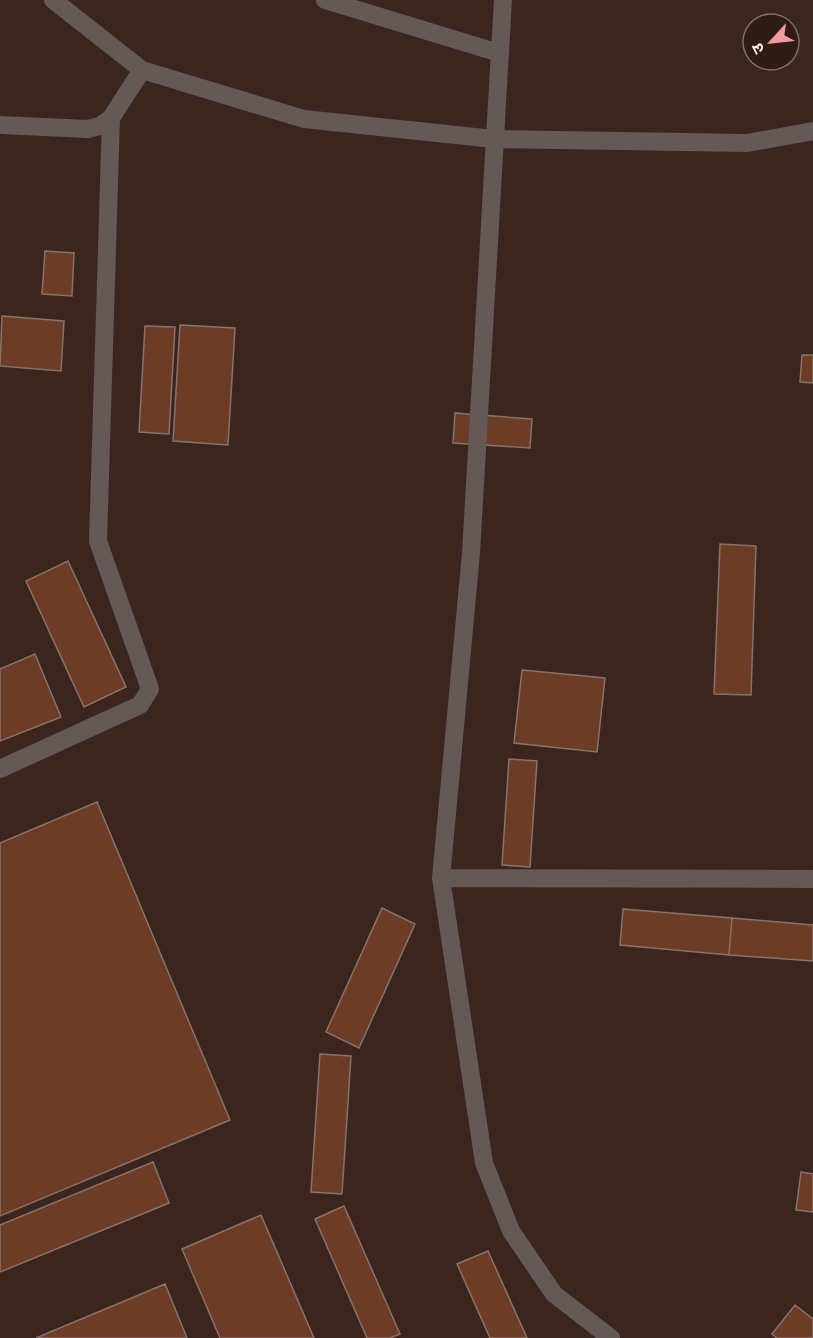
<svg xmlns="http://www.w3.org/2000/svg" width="813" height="1338" font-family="Inter,'Noto Sans Devanagari',sans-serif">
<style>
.building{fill:#6d3c26;stroke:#897268;stroke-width:1.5}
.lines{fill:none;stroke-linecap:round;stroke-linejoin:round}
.minor{stroke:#645957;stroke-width:18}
</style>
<rect width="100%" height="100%" fill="#3a261e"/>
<!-- building -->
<path class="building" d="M45,251L74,253L72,296L42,294Z
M2,316L64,321L61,371L0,366Z
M180,325L235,328L228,445L173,441Z
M145,326L175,327L169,434L139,432Z
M802,355H813V383L800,382Z
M455,413L532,419L530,448L453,443Z
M720,544L756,546L751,695L714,694Z
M68,561L126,687L84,707L26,581Z
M35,654L61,717L0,741V669Z
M522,670L605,678L597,752L514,743Z
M509,759L537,761L530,867L502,865Z
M97,802L230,1120L0,1216V843Z
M382,908L415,924L359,1048L326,1032Z
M623,909L732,918L729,955L620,945Z
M732,918L813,925V961L729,955Z
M320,1054L351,1056L342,1194L311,1192Z
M153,1162L169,1203L0,1272V1225Z
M801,1172L813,1174V1212L796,1210Z
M344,1206L400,1334L390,1338H367L315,1219Z
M261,1215L314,1338H220L182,1249Z
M488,1251L527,1338H490L457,1264Z
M165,1284L187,1338H36Z
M795,1305L813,1319V1338H777L772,1334Z"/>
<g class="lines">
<!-- minor -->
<path class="minor" d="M53,0L142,70L304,119L494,139L747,143L813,131
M325,0L499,53
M503,0L471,553L441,878L484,1163L511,1231L554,1294L611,1338
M0,125L88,129L100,126L111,118L142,70
M0,769L140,705L150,689L98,541L111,118
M441,878L813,879"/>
</g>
<!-- north arrow -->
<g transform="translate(771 42) rotate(243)"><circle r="28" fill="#2f1d15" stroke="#807069" stroke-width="1.5"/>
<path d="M0-4.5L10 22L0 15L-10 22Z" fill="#f49a9f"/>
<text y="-9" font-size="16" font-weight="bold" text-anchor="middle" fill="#f9ece6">उ</text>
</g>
</svg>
